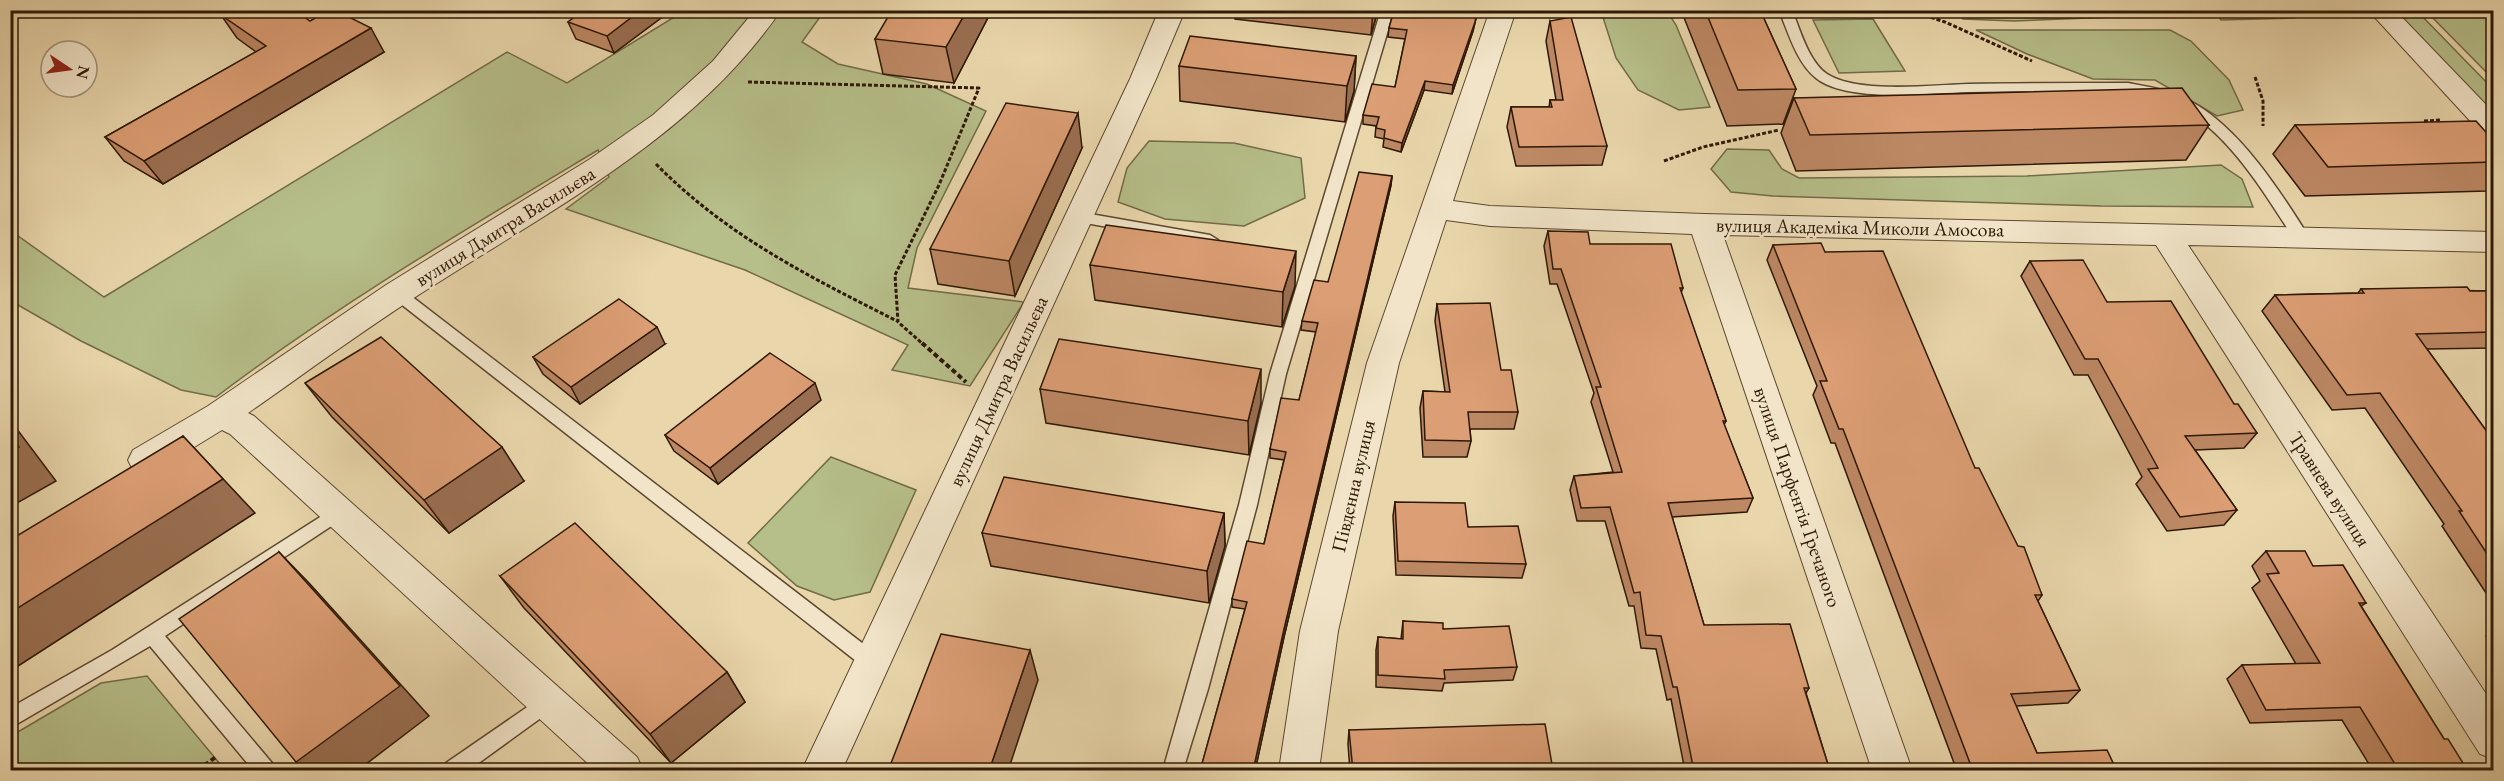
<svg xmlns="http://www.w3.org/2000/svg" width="2504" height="781" font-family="'EB Garamond',serif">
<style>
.green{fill:#b6be89;stroke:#726b48;stroke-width:1.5}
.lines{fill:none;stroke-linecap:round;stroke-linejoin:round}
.service-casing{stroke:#5d482f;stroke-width:3}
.minor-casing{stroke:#5d482f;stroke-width:2}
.path-far1{stroke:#2e1806;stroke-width:3;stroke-dasharray:4 2;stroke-linecap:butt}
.path{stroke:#2e1806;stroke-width:4;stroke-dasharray:5 3;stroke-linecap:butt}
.service{fill:#f1e4c8;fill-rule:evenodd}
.minor{fill:#f1e4c8;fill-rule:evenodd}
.wall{fill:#bd8864;stroke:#2e1806;stroke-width:1.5}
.shaded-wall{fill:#9a6f51;stroke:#2e1806;stroke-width:1.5}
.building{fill:#dc9e74;stroke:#2e1806;stroke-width:1.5}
.labels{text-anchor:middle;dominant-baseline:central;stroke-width:5;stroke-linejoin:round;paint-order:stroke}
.street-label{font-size:20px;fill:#2e1806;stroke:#f1e4c8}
</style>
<rect width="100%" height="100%" fill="#e9d6ab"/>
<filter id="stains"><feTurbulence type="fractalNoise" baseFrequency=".00333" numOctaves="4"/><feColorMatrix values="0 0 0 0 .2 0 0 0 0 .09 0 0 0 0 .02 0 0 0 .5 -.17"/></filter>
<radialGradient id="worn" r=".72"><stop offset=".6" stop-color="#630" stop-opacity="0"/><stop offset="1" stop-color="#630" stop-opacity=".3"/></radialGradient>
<!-- green -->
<path class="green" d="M825,10L802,42L838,64L927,84L986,111L917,248L908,288L1024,302L970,386L892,370L908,345L745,270L566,209L609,177L598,150C468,228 337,305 216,397L181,390L81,341L11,301V231L104,297L507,52L567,83L684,11Z
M1601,11H1667L1676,25L1710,107L1679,110L1638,90L1616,58Z
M2109,11L2113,17L2014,21L1963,19L1957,11Z
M2214,11H2288L2294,18L2221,20Z
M2393,11H2417L2493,89V116Z
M2426,11H2493V79Z
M1873,19L1905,71L1839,73L1813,20Z
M1976,30H2170L2191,41L2229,80L2243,110L2217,116L2155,80L2093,79L2027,54Z
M1149,141L1234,143L1301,158L1305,198L1244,226L1165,219L1118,202L1127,168Z
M1727,149L1769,150L1782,169L1799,178L2027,176L2221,165L2242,179L2253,207L2101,206L1773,196L1731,192L1711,169Z
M831,457L916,490L870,592L834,600L797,586L748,543Z
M147,676L225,770H11V736L101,683Z"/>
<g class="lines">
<defs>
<path id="service" d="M1381,10H1394L1286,374L1257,505L1208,689L1183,770H1163L1239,505L1270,374Z
M1779,10H1792C1800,30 1809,62 1827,74C1858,94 1931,85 1968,84C2021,83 2075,83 2128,83C2150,87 2170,90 2190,101C2239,127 2281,192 2310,239L2302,244L2297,243C2261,189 2222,117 2155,96C2147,94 2137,93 2128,91C2075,91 2022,91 1968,92C1929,93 1847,103 1816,78C1797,63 1788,32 1779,10Z
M1079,212L1210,235L1218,240L1210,245L1074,221L1072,217L1074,213Z
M397,287L402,289L879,656L882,662L879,668L872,671L865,668L392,297L389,293L392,289Z
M339,505L345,507L348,512L345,517L165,636L272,763L275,770H253L150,646L10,728V708L112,650Z
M549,692L556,695L559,701L556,707L469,770H443L446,763Z"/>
<path id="minor" d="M755,10H781C697,133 561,204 439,282C373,323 311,369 248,413L254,416L637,757L643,770H595L230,434L222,430L157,470L145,474L133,470L128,460L133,450L208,406L386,285L590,159L653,115L713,61Z
M1159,10H1185L1156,79L842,770H802L1130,79Z
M1490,10H1516L1453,201L1490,206L1704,214L2494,232V252L2188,245L2494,706V759L2480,754L2156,245L1723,235L1912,770H1872L1692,234L1490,226L1446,220L1399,363L1338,631L1319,770H1279L1300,631L1367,363Z
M2368,10H2395L2494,113V139L2484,136Z"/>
</defs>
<!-- service casing -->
<use href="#service" class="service-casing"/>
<!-- minor casing -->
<use href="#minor" class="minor-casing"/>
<!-- path-far1 -->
<path class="path-far1" d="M1908,10L1945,22L2032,61
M2255,77L2263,101V126
M748,82L979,88L939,185L895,275L898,322L924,345
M2424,121L2441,120
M1664,161L1703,147L1779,130
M656,164C727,236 808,276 897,321"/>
<!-- path -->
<path class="path" d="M922,343L966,382
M10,763L15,770
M198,770L217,756"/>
<!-- service -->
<use href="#service" class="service"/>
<!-- minor -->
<use href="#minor" class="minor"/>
</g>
<!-- wall -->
<path class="wall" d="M575,10H668L669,12L614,53L576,39L568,22L580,13Z
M992,10L954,83L883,74L875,39Z
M1235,10H1378L1371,35L1235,19Z
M1394,10H1478L1473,31L1452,94L1424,90L1401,152L1383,147L1384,139L1375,137L1376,126L1363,124V115L1395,87L1405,39L1388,37L1389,28Z
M1681,10H1760L1796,89L1783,124L1727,126Z
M221,15L310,21L384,52L163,184L124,161L105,137L256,52L237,38Z
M1550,21L1607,146L1602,165L1516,166L1507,127L1511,107H1549L1550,100H1556L1546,41Z
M1356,56L1354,91L1345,122L1180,101L1179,66Z
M1794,98L2209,125L2186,160L1796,171L1781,133Z
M2295,125L2493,140V184L2487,191L2305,196L2273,154Z
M1082,148L1015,296L938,284L930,249Z
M1392,176L1391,185L1284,637L1255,771H1200L1245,609L1232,607V599L1264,544L1284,460L1270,458V449L1299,400L1316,332L1301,330L1302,321L1328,282Z
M1548,231L1590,244L1683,288L1681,293L1726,421L1724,425L1753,498L1747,512L1672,517L1704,625L1809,688L1806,693L1830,771H1685L1671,699L1667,700L1656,649L1641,648L1634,606H1629L1605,521H1577L1570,490L1574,476L1613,472L1591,402L1594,393L1557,284H1550L1544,246Z
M1773,245L1825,252L1975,468L2042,595L2038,601L2080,690L2068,703L2016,706L2037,753L2117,771H1957L1835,443H1831L1813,395L1817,386L1767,260Z
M2030,261L2107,302L2234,404L2257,433L2244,448L2195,450L2237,510L2224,525L2167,531L2136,484L2142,477L2088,375H2074L2021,276Z
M1090,265L1295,286L1282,327L1095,300Z
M2361,289L2493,291V348L2427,349L2493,440V596H2488L2442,526L2444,524L2365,408L2332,410L2262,311L2275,295L2358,293Z
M1437,304L1501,370L1518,412L1514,429H1470L1471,441L1467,457H1423L1420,408L1423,391L1445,392L1435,321Z
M665,344L580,404L543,374L533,357Z
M305,383L524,481L449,533L332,417Z
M1040,389L1261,403L1249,455L1046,423Z
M821,400L718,484L674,451L665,435Z
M1395,502L1468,527L1526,564L1522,578L1396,575L1393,516Z
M1224,513L1225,546L1209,603L991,566L982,533Z
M2266,551L2313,566L2366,603L2361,606L2444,739L2468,771H2306L2308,769H2372L2342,720L2250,723L2227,679L2242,665L2296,664L2252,588L2260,581L2252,566Z
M500,576L727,672L745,702L671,763L524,608Z
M1403,621L1443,629L1517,667L1513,680L1444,683L1442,691L1376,687V650L1378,637L1401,639Z
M2493,630V648L2486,636Z
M1349,730L1553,771H1350L1348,744Z"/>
<!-- shaded-wall -->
<path class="shaded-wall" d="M641,10H668L669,12L614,53L607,36Z
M967,10H992L954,83L946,47Z
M1373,10H1378L1371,35Z
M1477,10H1478L1473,31L1452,94L1453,85Z
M371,28L384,52L163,184L144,161Z
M1356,56L1354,91L1345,122L1347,86Z
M1425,81L1424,90L1401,152L1402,143Z
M1078,113L1082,148L1015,296L1009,261Z
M1392,176L1391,185L1284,637L1255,771H1253L1284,629Z
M1296,251L1295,286L1282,327L1283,292Z
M657,327L665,344L580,404L571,387Z
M1261,369V403L1249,455L1248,421Z
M815,383L821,400L718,484L710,468Z
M10,420L56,481L10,507Z
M183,436L255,513L15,668L10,664V613Z
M502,447L524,481L449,533L424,500Z
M1224,513L1225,546L1209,603L1207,571Z
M279,552L310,584L429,716L357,771H306L296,762Z
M1030,650L1038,680L1008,771H989Z
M727,672L745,702L671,763L650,734Z"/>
<!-- building -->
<path class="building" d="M230,10H295L310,21L329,10H335L371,28L144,161L105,137L266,46L221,15Z
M584,10H641L607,36L568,22Z
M892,10H967L946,47L875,39Z
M1394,10H1477L1475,22L1453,85L1425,81L1402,143L1384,138L1385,130L1376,128L1379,117L1363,115L1372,84L1395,87L1407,30L1389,28Z
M1705,10H1760L1796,89L1738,90Z
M1571,17L1607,146L1519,147L1511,107H1552L1550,100H1563L1550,21Z
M1190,36L1356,56L1347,86L1179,66Z
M2182,88L2209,125L1810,135L1794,98Z
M1006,103L1078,113L1009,261L930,249Z
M2476,121L2493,140V162L2328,167L2295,125Z
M1359,172L1392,176L1284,629L1253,771H1200L1247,602L1232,599L1247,541L1264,544L1286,452L1270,449L1281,398L1299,400L1318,323L1302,321L1314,280L1328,282Z
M1106,225L1296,251L1283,292L1090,265Z
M1548,231L1588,232L1590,244H1671L1683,288H1680L1726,421H1723L1753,498L1668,503L1704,625L1790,624L1809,688H1804L1830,771H1694L1677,687H1673L1661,636L1646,635L1640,592L1634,593L1610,507L1581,508L1574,476L1622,472L1596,387H1601L1561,269H1553Z
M1821,243L1825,252L1883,251L1975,468H1979L2018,546L2024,547L2042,595H2035L2080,690L2011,694L2037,753L2107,750L2117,771H1973L1843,429H1839L1820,381H1827L1773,245Z
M2083,260L2107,302L2171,301L2234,404H2238L2257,433L2185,436L2237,510L2180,517L2148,469L2158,468L2098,359H2085L2030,261Z
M2467,287L2470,291H2493V332L2416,334L2493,440V563L2459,511H2462L2380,393L2347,395L2275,295L2364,293L2361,289Z
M619,299L657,327L571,387L533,357Z
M1490,303L1501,370H1511L1518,412H1468L1471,441L1425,440L1423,391L1450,392L1437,304Z
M381,337L502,447L424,500L305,383Z
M1059,339L1261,369L1248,421L1040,389Z
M770,353L815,383L710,468L665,435Z
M10,436L19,447L10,452Z
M183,436L223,479L10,613V540Z
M1004,477L1224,513L1207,571L982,533Z
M1395,502L1465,503L1468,527L1518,526L1526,564L1398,561Z
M575,523L727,672L650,734L500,576Z
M2266,551H2305L2313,566L2343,565L2366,603H2359L2444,739H2448L2468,771H2309L2308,769H2398L2360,707L2266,710L2242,665L2320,663L2267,574L2279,573Z
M279,552L400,686L296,762L179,619Z
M1403,621L1443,623V629L1509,626L1517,667L1444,670L1445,679L1378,675V637L1403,639Z
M941,634L1030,650L989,771H888Z
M1545,724L1553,770L1353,771L1349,730Z
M472,767L475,771H467Z"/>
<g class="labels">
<!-- street labels -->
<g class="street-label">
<text transform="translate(505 226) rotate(-32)">вулиця Дмитра Васильєва</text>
<text transform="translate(1860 227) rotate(1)">вулиця Академіка Миколи Амосова</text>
<text transform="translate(998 391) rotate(-65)">вулиця Дмитра Васильєва</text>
<text transform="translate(1353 486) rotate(-77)">Південна вулиця</text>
<text transform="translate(2330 489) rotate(57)">Травнева вулиця</text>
<text transform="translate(1798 497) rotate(71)">вулиця Парфентія Гречаного</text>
</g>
</g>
<!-- margin -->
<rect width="2504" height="781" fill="none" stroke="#e9d6ab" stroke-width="36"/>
<rect x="12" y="12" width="2480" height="757" fill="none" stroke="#2e1806" stroke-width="3"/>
<rect x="18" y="18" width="2468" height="745" fill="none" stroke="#2e1806" stroke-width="1.5"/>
<!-- north arrow -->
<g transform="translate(69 69) rotate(103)"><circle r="28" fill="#f1e4c8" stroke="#a3927a" stroke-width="1.5"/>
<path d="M0-4.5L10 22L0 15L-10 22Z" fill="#8f2418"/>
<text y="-9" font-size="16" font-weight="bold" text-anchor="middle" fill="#2e1806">N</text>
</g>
<rect width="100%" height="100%" filter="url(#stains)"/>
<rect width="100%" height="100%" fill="url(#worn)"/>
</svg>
